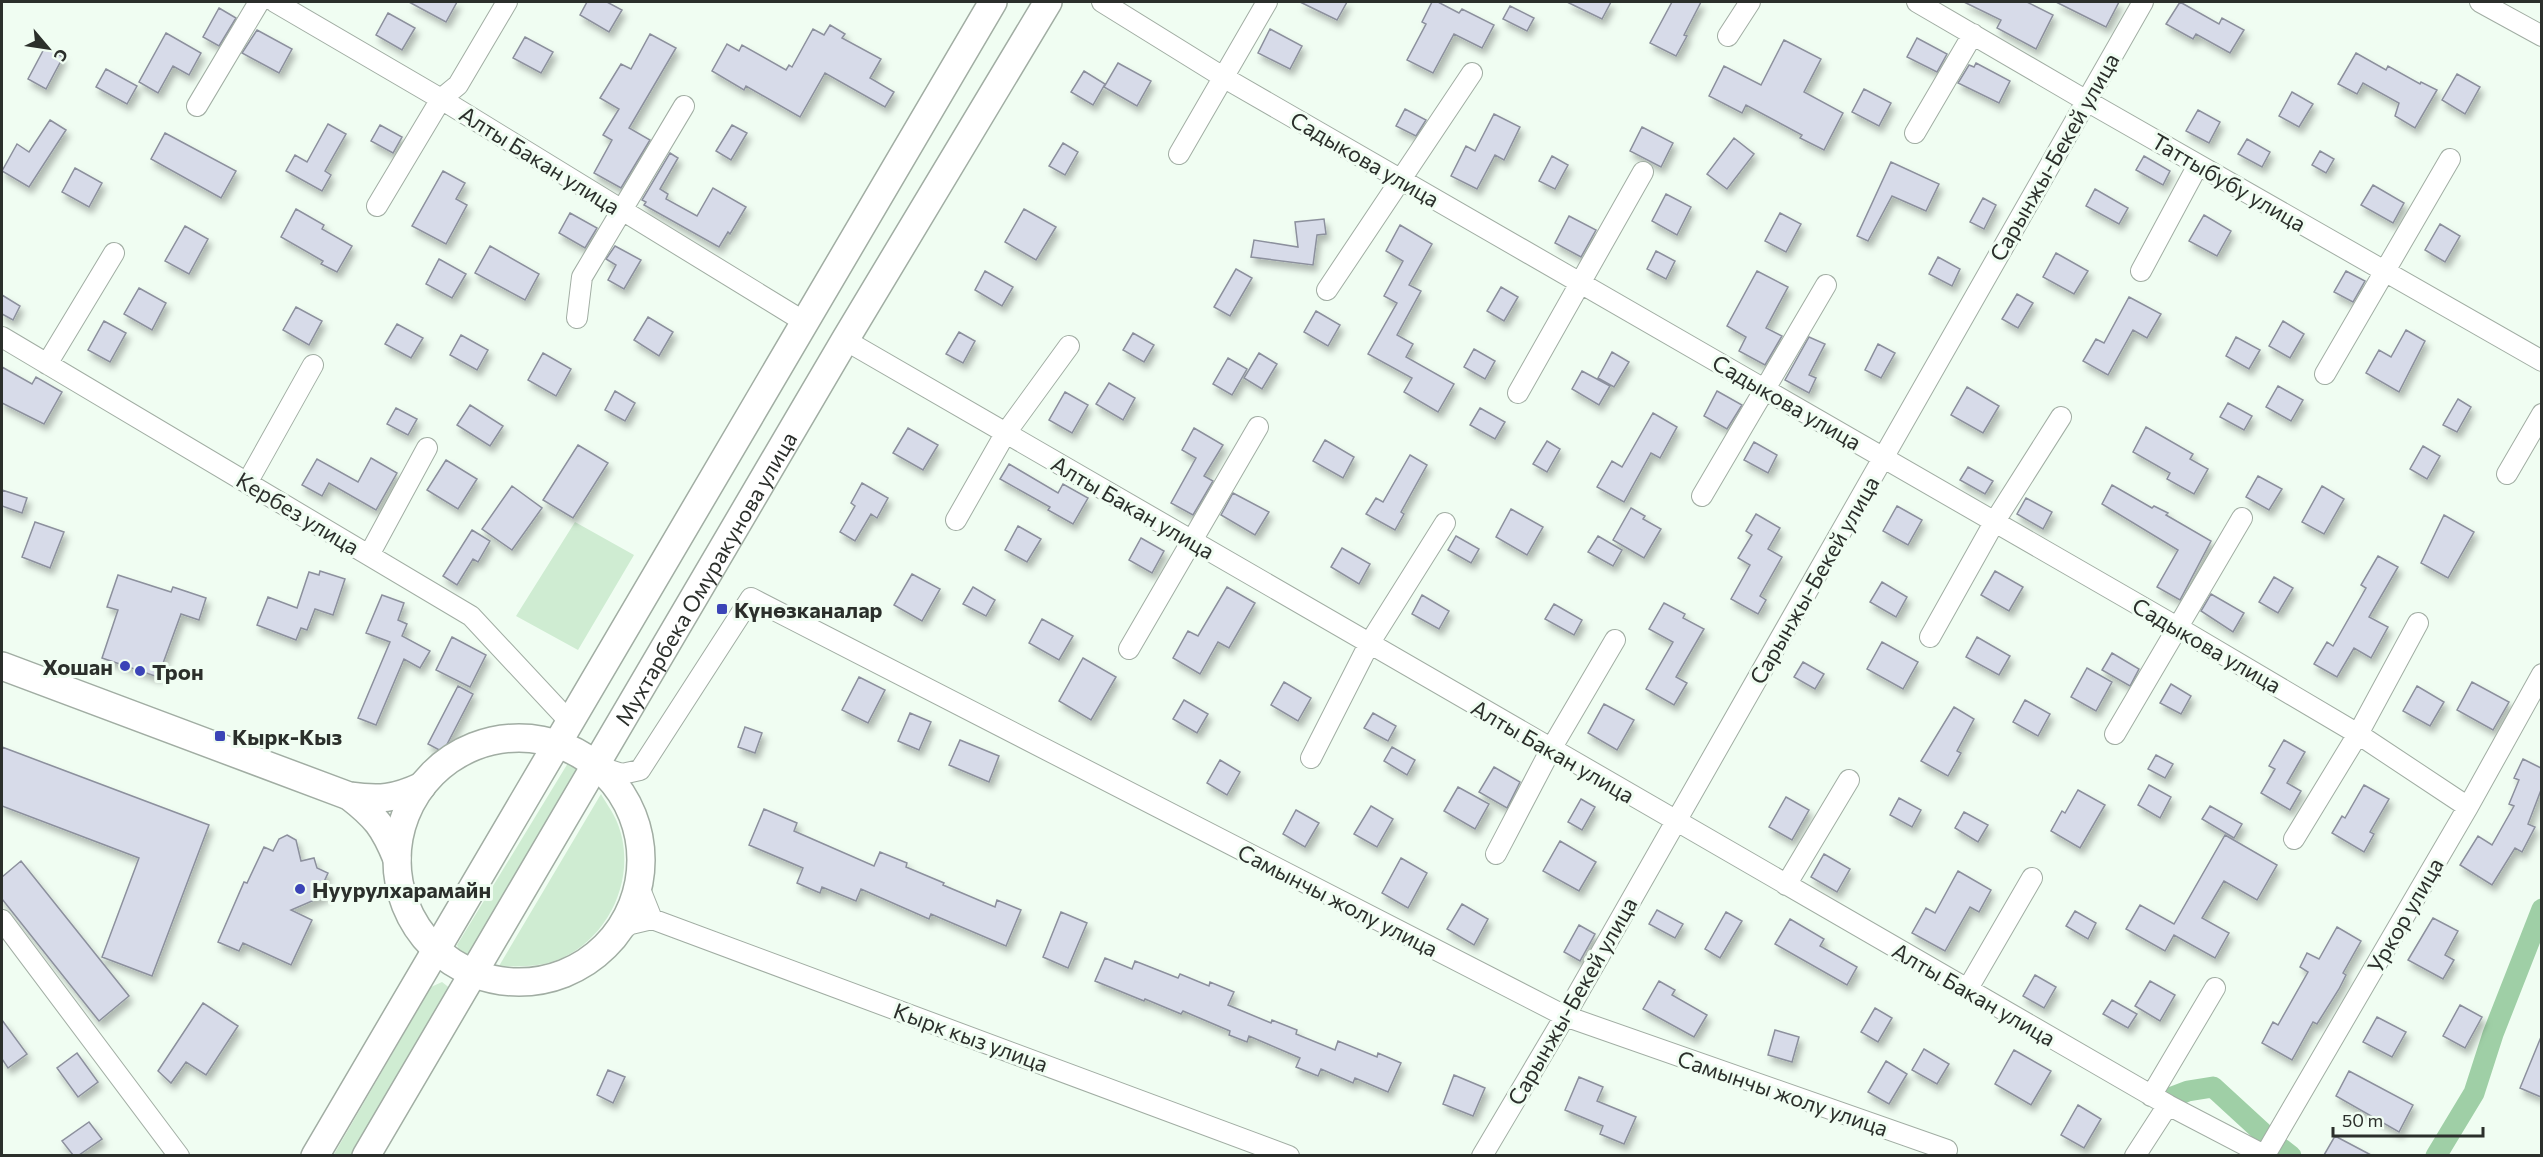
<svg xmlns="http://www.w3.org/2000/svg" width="2543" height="1157" font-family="Commissioner,sans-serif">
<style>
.green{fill:#cfecd2}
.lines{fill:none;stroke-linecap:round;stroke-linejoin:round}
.canal{stroke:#9fcfa6;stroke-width:21}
.building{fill:#d7dbe9;stroke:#8c909d;stroke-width:1.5;filter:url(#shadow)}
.street-casing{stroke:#a1ada3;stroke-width:22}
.secondary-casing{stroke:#a1ada3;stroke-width:30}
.street{stroke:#fff;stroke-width:20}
.secondary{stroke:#fff;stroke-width:27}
.poi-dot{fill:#3b44b7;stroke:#f0fdf2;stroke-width:2}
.labels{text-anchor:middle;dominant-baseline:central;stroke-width:6;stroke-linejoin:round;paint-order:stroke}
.street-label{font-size:22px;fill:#2b2f2b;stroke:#f0fdf2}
.poi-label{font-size:22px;font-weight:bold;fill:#2b2f2b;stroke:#f0fdf2;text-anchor:start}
</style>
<defs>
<filter id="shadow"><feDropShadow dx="3.5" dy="6" stdDeviation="3" flood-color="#0004"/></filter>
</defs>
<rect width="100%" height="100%" fill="#f0fdf2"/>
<!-- green -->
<path class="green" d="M575,522L634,555L578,650L516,616Z
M568,763L580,771L470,955C462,956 460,952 457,945Z
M601,794C606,803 613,812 617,822C638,873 612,935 562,958C542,967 520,967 499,966Z
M442,982L451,989L356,1155L333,1156L431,987Z"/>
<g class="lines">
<!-- canal -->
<path class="canal" d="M2167,1099L2188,1091L2213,1087L2262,1132
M2282,1149L2291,1156
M2436,1156L2474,1093L2493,1034L2542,909"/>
</g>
<!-- building -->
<path class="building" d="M409,2H457L446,22Z
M587,2H607L622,10L609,32L580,15Z
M1300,2H1347L1337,20Z
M1432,2H1438L1459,13L1462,9L1494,25L1482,48L1454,34L1433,73L1407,60L1426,24L1422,22Z
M1567,2H1611L1602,19Z
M1672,2H1701L1684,35L1687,36L1676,56L1650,43Z
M1964,2H2027L2053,15L2036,49L1997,28L2001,20Z
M2056,2H2119L2106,27Z
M2180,2L2219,24L2222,18L2244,30L2230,53L2196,34L2193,39L2166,24Z
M1510,6L1534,18L1527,31L1503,19Z
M219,8L236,18L219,46L203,37Z
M388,13L415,28L402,50L376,35Z
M830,25L845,34L842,38L881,59L870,78L894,92L885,107L825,73L800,117L746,86L744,90L712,71L727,44L739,51L742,45L786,70L789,65L792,67L813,29L824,35Z
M1270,29L1302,46L1290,69L1258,53Z
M257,30L292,49L279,73L242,53Z
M166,33L201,53L189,75L173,66L158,93L139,82Z
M650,34L676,48L629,128L650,140L621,188L594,173L612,140L603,135L619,109L600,98L621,64L631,69Z
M525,37L553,52L541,73L513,58Z
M1917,38L1947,54L1937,72L1907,57Z
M1784,40L1821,59L1804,92L1843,113L1824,150L1800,138L1802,135L1746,105L1742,113L1709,96L1724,66L1761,85Z
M45,47L63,57L46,89L28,79Z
M2356,53L2386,70L2388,66L2420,84L2421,82L2437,90L2415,128L2395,116L2399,103L2363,83L2357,94L2338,84Z
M1118,63L1151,81L1137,106L1104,87Z
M1976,63L2010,81L1999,103L1958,83L1969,65L1974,67Z
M106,69L137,86L127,104L96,87Z
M1084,71L1105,84L1093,105L1071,92Z
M2457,74L2480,87L2465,114L2442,100Z
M1864,89L1891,103L1879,126L1852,112Z
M2292,92L2313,104L2299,127L2279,116Z
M1405,109L1426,120L1416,136L1396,126Z
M2198,110L2220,122L2209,143L2186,131Z
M1494,114L1520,127L1504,160L1495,155L1477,189L1451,176L1466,146L1475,151Z
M50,120L66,130L29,187L2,171L17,144L29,152Z
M328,124L346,134L325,171L331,175L322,191L286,171L295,155L307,162Z
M380,125L402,137L393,153L371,141Z
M732,125L747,133L731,160L716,151Z
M1642,127L1673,143L1661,167L1630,151Z
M165,133L236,171L221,198L151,159Z
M1734,138L1754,154L1727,189L1707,174Z
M2247,139L2270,152L2262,167L2238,154Z
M1063,143L1078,152L1065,175L1049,166Z
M2320,151L2334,159L2326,173L2312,165Z
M670,153L678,158L660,189L668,194L666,199L697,216L713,188L746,207L730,234L728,232L719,247L644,205L646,202L642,200Z
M1552,156L1568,165L1555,189L1539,181Z
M2144,156L2170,171L2163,185L2136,170Z
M1891,162L1939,184L1926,211L1892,196L1868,241L1857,236Z
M75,168L102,183L89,207L62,192Z
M443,171L465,183L456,199L467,205L446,244L412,226Z
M2373,185L2404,203L2393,223L2361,205Z
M2095,189L2128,208L2119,224L2086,206Z
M1666,194L1691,207L1677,235L1652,221Z
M1983,198L1996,205L1984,229L1970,222Z
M296,209L324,225L322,229L352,246L337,272L321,264L323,261L281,237Z
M1024,209L1056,227L1036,260L1005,242Z
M570,213L597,228L585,248L559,233Z
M1780,213L1801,224L1786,252L1765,241Z
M2204,215L2231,231L2217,256L2189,241Z
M1569,216L1596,230L1581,257L1555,243Z
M1324,219L1326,234L1317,235L1313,265L1251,257L1254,240L1298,247L1295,222Z
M2440,224L2460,236L2445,262L2425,250Z
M1400,225L1432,244L1409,285L1421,291L1397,335L1413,344L1406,357L1454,384L1438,412L1404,392L1412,378L1368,354L1397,303L1384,296L1403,261L1386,251Z
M185,226L208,239L189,274L165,261Z
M490,246L539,274L525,300L475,273Z
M615,246L641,260L624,289L608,280L616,265L606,259Z
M1656,251L1675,261L1666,279L1647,269Z
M2056,253L2088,271L2074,294L2043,277Z
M1938,257L1960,269L1952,286L1929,274Z
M439,259L466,274L452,298L426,284Z
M1236,269L1252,278L1230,316L1214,307Z
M985,271L1013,287L1002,306L975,290Z
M1757,271L1788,287L1766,328L1782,336L1765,365L1739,351L1746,337L1727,326Z
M2346,271L2365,281L2353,302L2334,292Z
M1501,287L1518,297L1504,321L1487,311Z
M139,288L166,303L152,330L124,314Z
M2017,294L2033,303L2018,328L2002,319Z
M2,295L20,306L13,320L2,314Z
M2129,297L2161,314L2147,338L2133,330L2108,375L2083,361L2096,339L2104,343Z
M296,307L322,321L309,345L283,330Z
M1316,311L1340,325L1328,346L1304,332Z
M648,317L673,332L659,356L634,340Z
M104,321L126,333L110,362L88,350Z
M2283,321L2304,334L2290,358L2269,346Z
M397,324L423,338L411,358L385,344Z
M2406,330L2425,341L2399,392L2366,373L2379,350L2391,357Z
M959,332L975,341L963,363L946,354Z
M1133,333L1154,345L1144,362L1123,350Z
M461,335L488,350L477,370L450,355Z
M1809,337L1825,344L1809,375L1816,378L1809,393L1785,380Z
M2236,337L2260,350L2249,369L2226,356Z
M1878,344L1895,353L1881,378L1865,370Z
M1474,349L1495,361L1485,379L1464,367Z
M1612,352L1629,362L1614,387L1598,378Z
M543,353L571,369L556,396L528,380Z
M1259,353L1277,364L1262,389L1244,378Z
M1228,358L1247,369L1232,395L1213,384Z
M2,367L32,384L36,377L62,392L44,424L2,403Z
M1582,371L1610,386L1599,405L1572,389Z
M1109,383L1135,398L1123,420L1096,404Z
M2278,386L2303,400L2291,421L2266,407Z
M1967,387L1999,406L1983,433L1951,415Z
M615,391L635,403L625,421L605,410Z
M1717,391L1742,405L1727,429L1704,416Z
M1065,392L1088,405L1072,433L1049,420Z
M2458,399L2471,407L2457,432L2443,425Z
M2228,403L2252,416L2244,430L2220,417Z
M470,405L503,426L490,446L457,425Z
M396,408L417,419L408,435L387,424Z
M1480,408L1505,422L1495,439L1470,425Z
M1653,413L1677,427L1660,458L1651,453L1624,502L1597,487L1612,461L1622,467Z
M2146,427L2193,454L2190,459L2208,469L2194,494L2167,479L2170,473L2133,452Z
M908,428L938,445L923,470L893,453Z
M1194,428L1223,445L1204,476L1213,481L1193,515L1171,503L1196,458L1182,450Z
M1325,440L1354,457L1343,478L1313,461Z
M1547,441L1560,449L1547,472L1533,464Z
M1754,442L1777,455L1768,473L1744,460Z
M578,445L608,463L573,518L543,500Z
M2423,446L2440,456L2427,479L2410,469Z
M1410,455L1427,465L1401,512L1404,514L1395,530L1366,514L1376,498L1383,502Z
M371,458L397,473L376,510L329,483L322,496L302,485L317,459L358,482Z
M446,460L477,479L458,509L427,490Z
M1009,464L1058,493L1063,484L1088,498L1073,524L1048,510L1050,507L1000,479Z
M1968,467L1993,481L1985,494L1960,480Z
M2258,476L2282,489L2269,510L2246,497Z
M862,483L888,498L877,518L871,514L855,541L840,532L855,506L851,503Z
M2112,485L2152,508L2154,506L2168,513L2166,515L2211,541L2180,600L2157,587L2178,550L2102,504Z
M512,486L542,508L512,550L482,529Z
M2322,486L2344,499L2324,534L2302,522Z
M2,490L27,498L22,513L2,506Z
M1233,493L1269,512L1255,535L1221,515Z
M2026,498L2052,512L2043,529L2017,514Z
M1897,506L1922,520L1908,545L1883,531Z
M1631,508L1645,516L1643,519L1661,529L1644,558L1613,540Z
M1511,509L1543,527L1527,555L1496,537Z
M1756,514L1780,528L1768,549L1782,557L1760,596L1766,600L1758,614L1731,599L1750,565L1738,558L1752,535L1746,531Z
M2444,515L2474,532L2448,578L2421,563Z
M35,522L64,532L50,568L22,557Z
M1018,526L1041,539L1027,562L1005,550Z
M472,530L490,541L478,562L473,559L457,585L443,576Z
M1456,536L1479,549L1471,563L1448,550Z
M1598,536L1622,550L1613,566L1588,552Z
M1141,538L1164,551L1152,573L1129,560Z
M1342,548L1370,564L1359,584L1331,567Z
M2378,556L2398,567L2369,617L2388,627L2371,658L2354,648L2337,677L2314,664L2327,642L2333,646L2366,588L2361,585Z
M320,571L345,579L333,615L315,609L307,630L301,628L296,640L257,625L268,597L297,608L309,572L319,575Z
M1995,571L2023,587L2009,611L1981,595Z
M912,574L940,589L922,621L894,605Z
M118,575L171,592L173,587L206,598L199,620L181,614L158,677L102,658L118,610L107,607Z
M2274,577L2293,588L2278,613L2259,602Z
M1882,582L1907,597L1896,617L1870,602Z
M973,587L995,600L986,616L963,604Z
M1227,587L1255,603L1229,648L1218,642L1200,674L1173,658L1188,631L1198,636Z
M2211,594L2244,613L2233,632L2201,611Z
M382,595L404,603L398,620L407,624L402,636L430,651L420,668L404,659L376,725L358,718L390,642L366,633Z
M1422,595L1449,611L1439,629L1412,614Z
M1664,603L1685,614L1683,618L1704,629L1676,677L1687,683L1674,705L1646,689L1673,642L1649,629Z
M1554,604L1582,620L1574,635L1545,619Z
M1042,619L1073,636L1059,660L1029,643Z
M452,637L486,655L470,687L436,670Z
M1977,637L2010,656L1999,675L1966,657Z
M1882,642L1918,662L1903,689L1867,669Z
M2112,653L2139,669L2130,686L2102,670Z
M1083,658L1116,677L1091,720L1059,701Z
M1803,662L1824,674L1815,689L1794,677Z
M2087,668L2112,682L2096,711L2071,697Z
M859,677L885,690L868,723L842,710Z
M1284,682L1311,698L1298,721L1271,705Z
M2472,682L2509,702L2493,730L2457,710Z
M2171,684L2191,696L2181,714L2160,703Z
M458,686L473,694L443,752L428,744Z
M2417,686L2444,702L2430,726L2403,711Z
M1184,700L1208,714L1197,733L1173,719Z
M2025,700L2050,714L2038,736L2013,722Z
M1604,704L1634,720L1617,750L1588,733Z
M1954,707L1974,719L1957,751L1961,753L1948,776L1921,761Z
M910,713L931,722L919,750L898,741Z
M1373,713L1396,726L1388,741L1364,728Z
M745,727L762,733L755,753L738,747Z
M960,740L999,756L989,782L949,765Z
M2284,740L2305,752L2287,783L2301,791L2290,810L2261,793L2275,769L2269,766Z
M2,747L209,825L152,976L102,957L139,858L2,806Z
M1392,747L1415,760L1407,775L1384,761Z
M2156,755L2173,764L2165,778L2148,769Z
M2523,759L2541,768V790L2528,824L2535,827L2522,852L2515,848L2492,885L2460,865L2478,836L2492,845L2514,806L2509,804L2519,780L2514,778Z
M1220,760L1240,772L1227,795L1207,783Z
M1494,767L1520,782L1507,808L1479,792Z
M2149,785L2171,797L2160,818L2138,805Z
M2364,785L2389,799L2370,832L2374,834L2364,852L2332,833L2342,816L2345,818Z
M1458,787L1489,804L1475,829L1444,811Z
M2078,790L2105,805L2080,848L2051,831L2062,811L2065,813Z
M1786,797L1809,810L1792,840L1769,827Z
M1899,798L1921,810L1912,827L1890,815Z
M1581,799L1595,807L1582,830L1568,822Z
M1371,806L1393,819L1377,847L1354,834Z
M2210,806L2242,824L2234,838L2202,819Z
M764,809L797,823L794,831L874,866L880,852L907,863L906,867L944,883L943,885L995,907L997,900L1021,910L1006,946L931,914L929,919L861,889L856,901L822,887L820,893L797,883L803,868L749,845Z
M1296,810L1319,823L1305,847L1283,834Z
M1964,812L1988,825L1978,842L1955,828Z
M287,835L296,840L301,861L314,858L317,868L328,873L323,884L326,895L291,910L312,920L291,965L243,943L239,951L218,942L244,882L247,883L264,847L273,851L279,839Z
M2225,835L2277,865L2257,900L2224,881L2202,918L2229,933L2215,958L2174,935L2165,951L2126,929L2140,905L2174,924Z
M1560,841L1596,862L1579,891L1543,871Z
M1824,854L1850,869L1837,892L1811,877Z
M1401,858L1427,873L1408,908L1382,893Z
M21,861L129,996L99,1021L2,899V877Z
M1958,871L1991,890L1979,912L1970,907L1945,951L1912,933L1926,908L1935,913Z
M1462,904L1488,919L1474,945L1447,929Z
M1657,910L1683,924L1675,938L1649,924Z
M2075,911L2096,923L2088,939L2066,926Z
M1061,912L1087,923L1068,968L1043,957Z
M1726,912L1742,921L1720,958L1705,949Z
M2433,918L2458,931L2445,955L2454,960L2443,979L2408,960Z
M1790,919L1824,939L1820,946L1857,967L1847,985L1775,944Z
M1579,925L1595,934L1580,961L1564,952Z
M2337,927L2361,941L2343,973L2346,975L2339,989L2317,1024L2313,1022L2292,1060L2262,1043L2273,1022L2278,1025L2308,972L2300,967L2307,953L2319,959Z
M1105,958L1132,969L1135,961L1178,978L1180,974L1209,986L1210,982L1234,992L1228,1005L1271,1023L1272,1020L1297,1030L1296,1034L1335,1050L1338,1041L1377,1057L1378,1053L1401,1063L1388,1092L1355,1078L1353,1083L1321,1069L1318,1076L1296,1067L1300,1058L1249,1036L1247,1042L1229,1035L1230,1031L1183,1011L1181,1014L1145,999L1144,1001L1095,981Z
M2035,975L2056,987L2044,1008L2023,996Z
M1659,981L1675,990L1672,995L1707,1015L1694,1037L1643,1009Z
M2150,981L2175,995L2160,1021L2135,1006Z
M2112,1000L2137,1014L2128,1028L2103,1014Z
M203,1003L238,1026L206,1075L186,1062L171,1083L158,1071Z
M2460,1005L2482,1017L2465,1048L2443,1036Z
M1875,1008L1892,1018L1878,1042L1861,1032Z
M2377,1017L2406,1032L2392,1057L2363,1042Z
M2,1020L27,1054L8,1068L2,1059Z
M1775,1030L1799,1037L1792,1062L1768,1055Z
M2541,1037V1097L2520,1088Z
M1924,1049L1949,1064L1937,1084L1912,1070Z
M2014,1050L2051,1071L2031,1105L1995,1084Z
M77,1053L98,1082L78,1097L57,1068Z
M1886,1061L1907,1074L1889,1104L1868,1092Z
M608,1070L625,1077L613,1103L597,1095Z
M2349,1071L2413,1105L2399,1132L2336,1096Z
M1454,1075L1485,1088L1473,1116L1443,1104Z
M1579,1077L1603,1087L1597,1101L1636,1117L1624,1144L1600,1134L1603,1126L1565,1110Z
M2078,1105L2101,1119L2084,1148L2061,1135Z
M89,1122L102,1139L79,1155H73L62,1141Z
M2335,1136L2371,1155H2324Z"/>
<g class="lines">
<defs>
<path id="street" d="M275,2L441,99L803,321
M1102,2L1223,77L2177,627L2358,734L2468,807
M1917,2L2085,100L2542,361
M2480,2L2542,36
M1728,36L1750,2
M197,106L259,2
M1915,133L1973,34
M1179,154L1267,2
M377,206L441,99L458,85L507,2
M2141,271L2198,165
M1327,290L1472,73
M577,318L582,277L684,106
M2,337L471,616L569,721
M845,340L2168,1105L2266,1156
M47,364L114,253
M2325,374L2450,159
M1518,393L1643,172
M2507,474L2542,414
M247,483L313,365
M1702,496L1826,285
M956,520L1005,434L1069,346
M369,555L427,448
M1930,637L1995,521L2061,417
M1129,649L1258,427
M2115,734L2242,518
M1311,758L1369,644L1445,523
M597,766L622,774L640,770L751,598L1565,1016L1947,1150
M2294,839L2358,734L2418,623
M1496,854L1551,749L1615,640
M638,884L652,919
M1786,885L1849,780
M2,920L179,1156
M615,933L631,924L652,919L1289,1156
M1967,990L2032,878
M2151,1096L2215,988
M2265,1155L2468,807L2542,674
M1482,1156L1565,1016L2143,2
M2135,1156L2168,1105"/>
<g id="secondary">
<path d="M2,666L349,796C380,800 394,799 422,786"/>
<circle cx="519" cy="860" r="122"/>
<path d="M349,796C376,817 384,827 397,859"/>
<path d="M315,1156L993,2"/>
<path id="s1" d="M366,1156L845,340L1048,2"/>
</g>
</defs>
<!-- street casing -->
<use href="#street" class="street-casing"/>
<!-- secondary casing -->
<use href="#secondary" class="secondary-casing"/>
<!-- street -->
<use href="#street" class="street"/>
<!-- secondary -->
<use href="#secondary" class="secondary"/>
</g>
<!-- markers -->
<g class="poi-dot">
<rect x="716" y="603" width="12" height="12" rx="3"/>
<circle cx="125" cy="666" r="6"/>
<circle cx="140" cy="671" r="6"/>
<rect x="214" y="730" width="12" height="12" rx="3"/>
<circle cx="300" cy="889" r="6"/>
</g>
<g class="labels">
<!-- street labels -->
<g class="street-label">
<text transform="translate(2054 157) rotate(-60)">Сарынжы-Бекей улица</text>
<text transform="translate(1365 159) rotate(30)">Садыкова улица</text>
<text transform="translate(540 160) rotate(32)">Алты Бакан улица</text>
<text transform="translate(2229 182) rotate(30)">Таттыбубу улица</text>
<text transform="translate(1787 402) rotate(30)">Садыкова улица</text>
<text transform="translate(1133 507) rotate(30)">Алты Бакан улица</text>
<text transform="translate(298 513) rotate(31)">Кербез улица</text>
<text stroke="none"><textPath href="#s1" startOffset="670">Мухтарбека Омуракунова улица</textPath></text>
<text transform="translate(1814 580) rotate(-60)">Сарынжы-Бекей улица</text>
<text transform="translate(2207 645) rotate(30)">Садыкова улица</text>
<text transform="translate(1553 751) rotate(30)">Алты Бакан улица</text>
<text transform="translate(1338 900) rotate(27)">Самынчы жолу улица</text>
<text transform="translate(2405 915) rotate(-60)">Уркор улица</text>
<text transform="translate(1974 994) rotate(30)">Алты Бакан улица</text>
<text transform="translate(1572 1001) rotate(-60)">Сарынжы-Бекей улица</text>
<text transform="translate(971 1037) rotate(20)">Кырк кыз улица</text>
<text transform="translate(1783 1093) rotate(19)">Самынчы жолу улица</text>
</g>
<!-- poi labels -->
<g class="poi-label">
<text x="734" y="609">Күнөзканалар</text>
<text x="113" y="666" text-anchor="end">Хошан</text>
<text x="152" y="671">Трон</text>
<text x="232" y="736">Кырк-Кыз</text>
<text x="312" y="889">Нуурулхарамайн</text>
</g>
</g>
<!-- border -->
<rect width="2543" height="1157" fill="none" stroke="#2b2f2b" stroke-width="6"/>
<!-- north arrow -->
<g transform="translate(48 48) rotate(119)" stroke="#f0fdf2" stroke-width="4.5" paint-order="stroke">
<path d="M0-4.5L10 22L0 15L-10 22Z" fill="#2b2f2b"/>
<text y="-9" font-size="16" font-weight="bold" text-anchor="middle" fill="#2b2f2b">С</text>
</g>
<!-- scale -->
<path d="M2333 1127v9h150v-9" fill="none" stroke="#2b2f2b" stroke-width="3"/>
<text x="2342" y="1127" font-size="18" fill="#2b2f2b" stroke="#f0fdf2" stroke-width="4.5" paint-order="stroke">50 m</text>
</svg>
